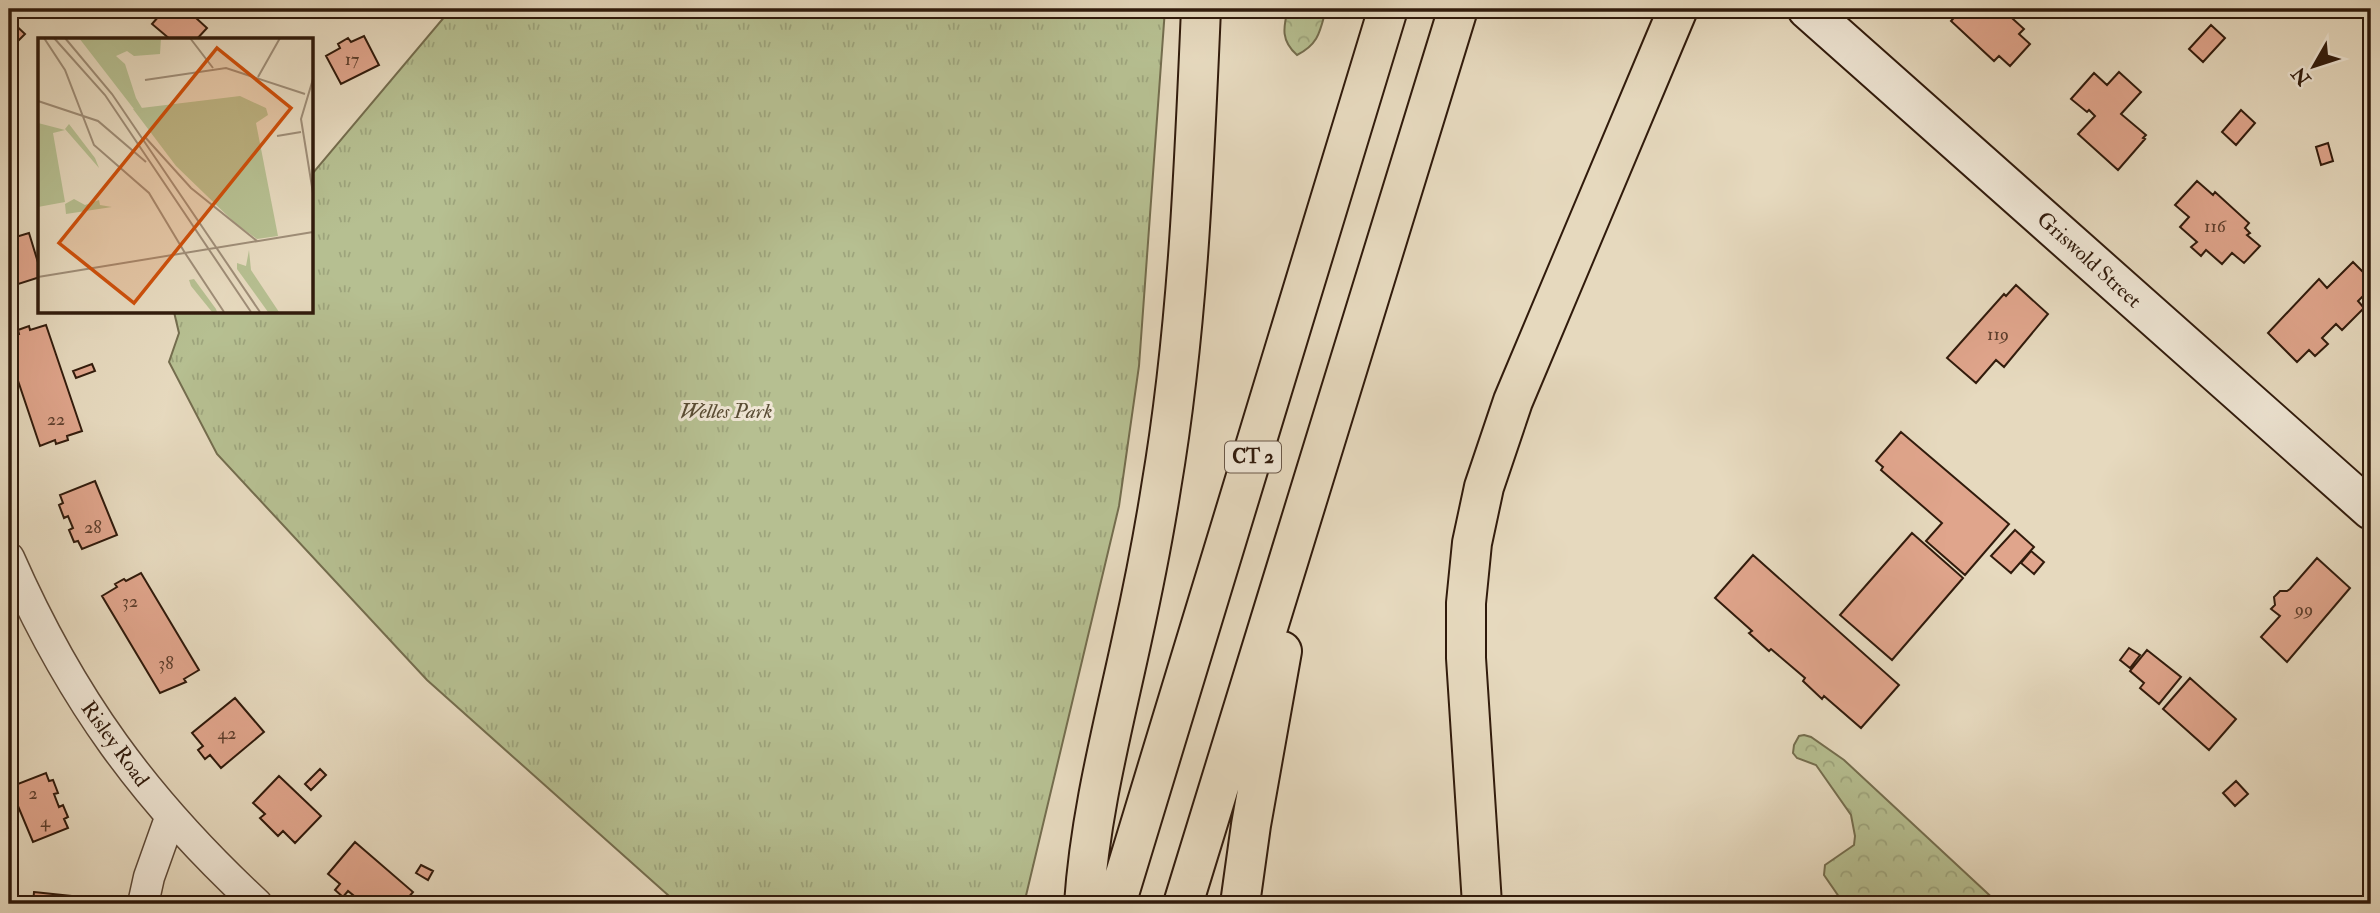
<svg xmlns="http://www.w3.org/2000/svg" width="2380" height="913" font-family="'IM FELL Double Pica',serif">
<style>
.forest{fill:url(#forest-crowns);stroke:#746d4e;stroke-width:2}
.park{fill:url(#park-tufts);stroke:#746d4e;stroke-width:2}
.building{fill:#e0a58c;stroke:#311b0c;stroke-width:2}
.lines{fill:none;stroke-linecap:round;stroke-linejoin:round}
.minor-casing{stroke:#5e4a38;stroke-width:33}
.secondary-casing{stroke:#311b0c;stroke-width:42}
.motorway-casing{stroke:#311b0c;stroke-width:42}
.minor{stroke:#efe6d5;stroke-width:30}
.secondary{stroke:#efe6d5;stroke-width:38}
.motorway{stroke:#e6d9be;stroke-width:38}
.labels{text-anchor:middle;dominant-baseline:central;stroke-width:6;stroke-linejoin:round;paint-order:stroke}
.number-label{font-size:18px;fill:#5d3e2c}
.shield{fill:#efe6d5;stroke:#6a5848;stroke-width:2}
.shield-label{font-size:19px;font-weight:bold;fill:#311b0c}
.street-label{font-size:21px;fill:#311b0c;stroke:#efe6d5}
.park-label{font-size:21px;font-style:italic;fill:#594c34;stroke:#efe6d5}
.inset-road{fill:none;stroke:#9e8d77;stroke-width:2}
.view{fill:#cd500c;fill-opacity:0.15;stroke:#cd500c;stroke-width:3.5}
.inset-edge{fill:none;stroke:#311b0c;stroke-width:3.5}
</style>
<defs>
<pattern id="forest-crowns" width="20" height="18" patternUnits="userSpaceOnUse" patternTransform="scale(1.75)"><rect width="20" height="18" fill="#b6bf91"/><path d="M2 6a3 3 0 1 1 6 0M12 15a3 3 0 1 1 6 0" fill="none" stroke="#9da47c"/></pattern>
<pattern id="park-tufts" width="24" height="20" patternUnits="userSpaceOnUse" patternTransform="scale(1.75)"><rect width="24" height="20" fill="#b6bf91"/><path d="M3 7l-1-3M5 7V3M7 7l1-3M15 17l-1-3M17 17v-4M19 17l1-3" fill="none" stroke="#9da47c"/></pattern>
</defs>
<rect width="100%" height="100%" fill="#e6d9be"/>
<filter id="stains"><feTurbulence type="fractalNoise" baseFrequency=".00286" numOctaves="4"/><feColorMatrix values="0 0 0 0 .2 0 0 0 0 .09 0 0 0 0 .02 0 0 0 .5 -.17"/></filter>
<radialGradient id="worn" r=".72"><stop offset=".6" stop-color="#630" stop-opacity="0"/><stop offset="1" stop-color="#630" stop-opacity=".3"/></radialGradient>
<!-- forest -->
<path class="forest" d="M1288,9H1326C1320,31 1319,44 1297,55C1281,41 1283,28 1288,9Z
M1804,735L1811,737L1844,760L1999,904H1844L1824,875L1825,865L1854,845L1855,836L1851,815L1816,765L1797,758L1793,753L1794,745L1799,736Z"/>
<!-- park -->
<path class="park" d="M451,9H1165L1139,366L1119,506L1024,904H678L427,680L217,454L169,362L179,333L174,312H312V174Z"/>
<!-- building -->
<path class="building" d="M165,9H195L200,14L196,18L207,28L196,40H171L152,24Z
M1962,9H2002L2024,29L2019,34L2030,44L2010,66L1999,56L1994,61L1951,21Z
M9,19L25,34L13,46L9,41Z
M2211,25L2225,38L2203,62L2189,49Z
M364,36L379,65L341,84L326,56L340,48L338,44L348,38L351,42Z
M2119,72L2141,92L2121,114L2146,135L2143,138L2145,139L2118,170L2078,134L2095,116L2089,110L2087,112L2071,99L2094,73L2107,85Z
M2241,110L2255,123L2236,145L2222,132Z
M2328,143L2333,161L2321,165L2316,147Z
M2197,181L2213,195L2215,192L2249,223L2245,228L2250,233L2247,235L2260,246L2244,263L2232,253L2222,264L2206,250L2201,256L2191,247L2197,242L2180,227L2189,217L2175,205Z
M29,233L40,269V277L9,287V239Z
M2353,262L2371,280V288L2358,301L2364,308L2342,330L2336,324L2322,338L2328,344L2315,356L2309,350L2297,362L2268,333L2319,279L2327,288Z
M2016,285L2048,314L2004,367L1996,360L1976,383L1947,358L2004,294L2006,296Z
M46,325L82,431L67,436L68,440L56,444L55,440L40,446L9,354V337L19,334L18,330L29,326L30,330Z
M92,364L95,371L76,378L73,371Z
M1901,432L2009,524L1965,575L1926,541L1942,523L1881,470L1883,467L1876,461Z
M95,481L117,535L82,549L78,541L74,542L69,530L73,528L68,516L64,518L59,505L63,503L60,495Z
M2015,530L2034,547L2011,573L1991,556Z
M1912,533L1963,578L1892,660L1840,615Z
M2031,551L2044,562L2034,574L2021,563Z
M1753,555L1899,685L1861,728L1824,696L1822,699L1803,681L1805,678L1771,649L1769,651L1749,633L1752,631L1715,598Z
M2317,558L2350,588L2287,662L2261,637L2280,616L2271,609L2275,605L2274,597L2280,591H2287L2290,589Z
M141,573L199,670L184,679L186,682L160,693L102,596L117,587L115,584L124,579L126,581Z
M2129,648L2140,655L2130,668L2120,660Z
M2147,650L2181,677L2159,704L2140,688L2144,683L2130,671Z
M2190,678L2236,719L2209,750L2163,709Z
M235,698L264,732L221,768L210,755L205,759L198,750L203,746L192,733Z
M320,769L326,775L311,790L305,784Z
M46,773L49,781L53,780L58,793L54,794L59,807L63,805L68,817L64,819L68,828L33,842L10,787Z
M279,776L321,816L295,843L283,831L278,836L260,818L265,814L253,803Z
M2236,781L2248,794L2235,806L2223,793Z
M355,842L413,892L403,904H364L348,891L343,897L335,890L340,884L328,874Z
M421,865L433,871L428,880L416,873Z
M34,892L71,896V904H33Z"/>
<g class="lines">
<defs>
<path id="minor" d="M9,558C71,699 144,799 257,904
M143,904L149,877L170,818"/>
<path id="secondary" d="M1807,9L2371,510"/>
<path id="motorway" d="M1084,904C1090,814 1113,727 1132,639C1143,589 1153,539 1161,488C1188,329 1194,170 1201,9
M1116,904L1388,9
M1183,904L1458,9
M1240,904L1251,825L1282,651
M1482,904L1466,658V603L1472,543L1484,487L1513,401L1678,9"/>
</defs>
<!-- minor casing -->
<use href="#minor" class="minor-casing"/>
<!-- secondary casing -->
<use href="#secondary" class="secondary-casing"/>
<!-- motorway casing -->
<use href="#motorway" class="motorway-casing"/>
<!-- minor -->
<use href="#minor" class="minor"/>
<!-- secondary -->
<use href="#secondary" class="secondary"/>
<!-- motorway -->
<use href="#motorway" class="motorway"/>
</g>
<g class="labels">
<!-- number labels -->
<g class="number-label">
<text x="352" y="59">17</text>
<text x="2215" y="226">116</text>
<text x="1998" y="334">119</text>
<text x="56" y="419">22</text>
<text x="93" y="527">28</text>
<text x="130" y="601">32</text>
<text x="2304" y="609">99</text>
<text x="166" y="663">38</text>
<text x="227" y="733">42</text>
<text x="33" y="793">2</text>
<text x="45" y="821">4</text>
</g>
<!-- shield labels -->
<rect class="shield" x="1225" y="441.5" width="56" height="31" rx="5"/>
<g class="shield-label">
<text x="1253" y="457">CT 2</text>
</g>
<!-- street labels -->
<g class="street-label">
<text transform="translate(2089 260) rotate(42)">Griswold Street</text>
<text transform="translate(115 744) rotate(54)">Risley Road</text>
</g>
<!-- park labels -->
<g class="park-label">
<text x="726" y="411">Welles Park</text>
</g>
</g>
<!-- overview -->
<g transform="translate(38 38)">
<rect width="275" height="275" fill="#e6d9be"/>
<path d="M0,85L27,92L15,95L27,164L0,169Z" fill="#b6bf91"/>
<path d="M41,0H123L122,16L96,18L89,13L78,18L87,26L98,60L133,119ZM31,86L57,120L61,130L27,91ZM36,161L47,167L61,162L62,167L74,169L28,176L27,166ZM211,212L213,232L241,274H230L199,231V225L208,228ZM156,241L178,271L179,274H174L153,248L151,242Z" fill="#b6bf91"/>
<path d="M202,58L228,70L230,77L218,85L240,198L219,201L198,186L138,128L95,71Z" fill="#b6bf91"/>
<path class="inset-road" d="M6,0L27,32L56,107L111,155L147,215M16,0L67,57L213,274M27,0L74,56L222,274M152,0L175,30M220,39L242,0M275,41L263,81L275,155M107,42L188,30L267,56M0,63L60,83L108,124M106,98L153,150L219,203M239,98L263,94M147,215L186,274M0,239L275,194"/>
<path class="view" d="M179,10L253,70L96,265L21,205Z"/>
<rect width="275" height="275" class="inset-edge"/>
</g>
<!-- margin -->
<rect width="2380" height="913" fill="none" stroke="#e6d9be" stroke-width="35"/>
<rect x="10" y="10" width="2359" height="892" fill="none" stroke="#311b0c" stroke-width="3.5"/>
<rect x="18" y="18" width="2345" height="878" fill="none" stroke="#311b0c" stroke-width="2"/>
<!-- north arrow -->
<g transform="translate(2314 66) rotate(231)" stroke="#efe6d5" stroke-width="5" paint-order="stroke">
<path d="M0-5L12 26L0 18L-12 26Z" fill="#311b0c"/>
<text y="-10" font-size="19" font-weight="bold" text-anchor="middle" fill="#311b0c">N</text>
</g>
<rect width="100%" height="100%" filter="url(#stains)"/>
<rect width="100%" height="100%" fill="url(#worn)"/>
</svg>
